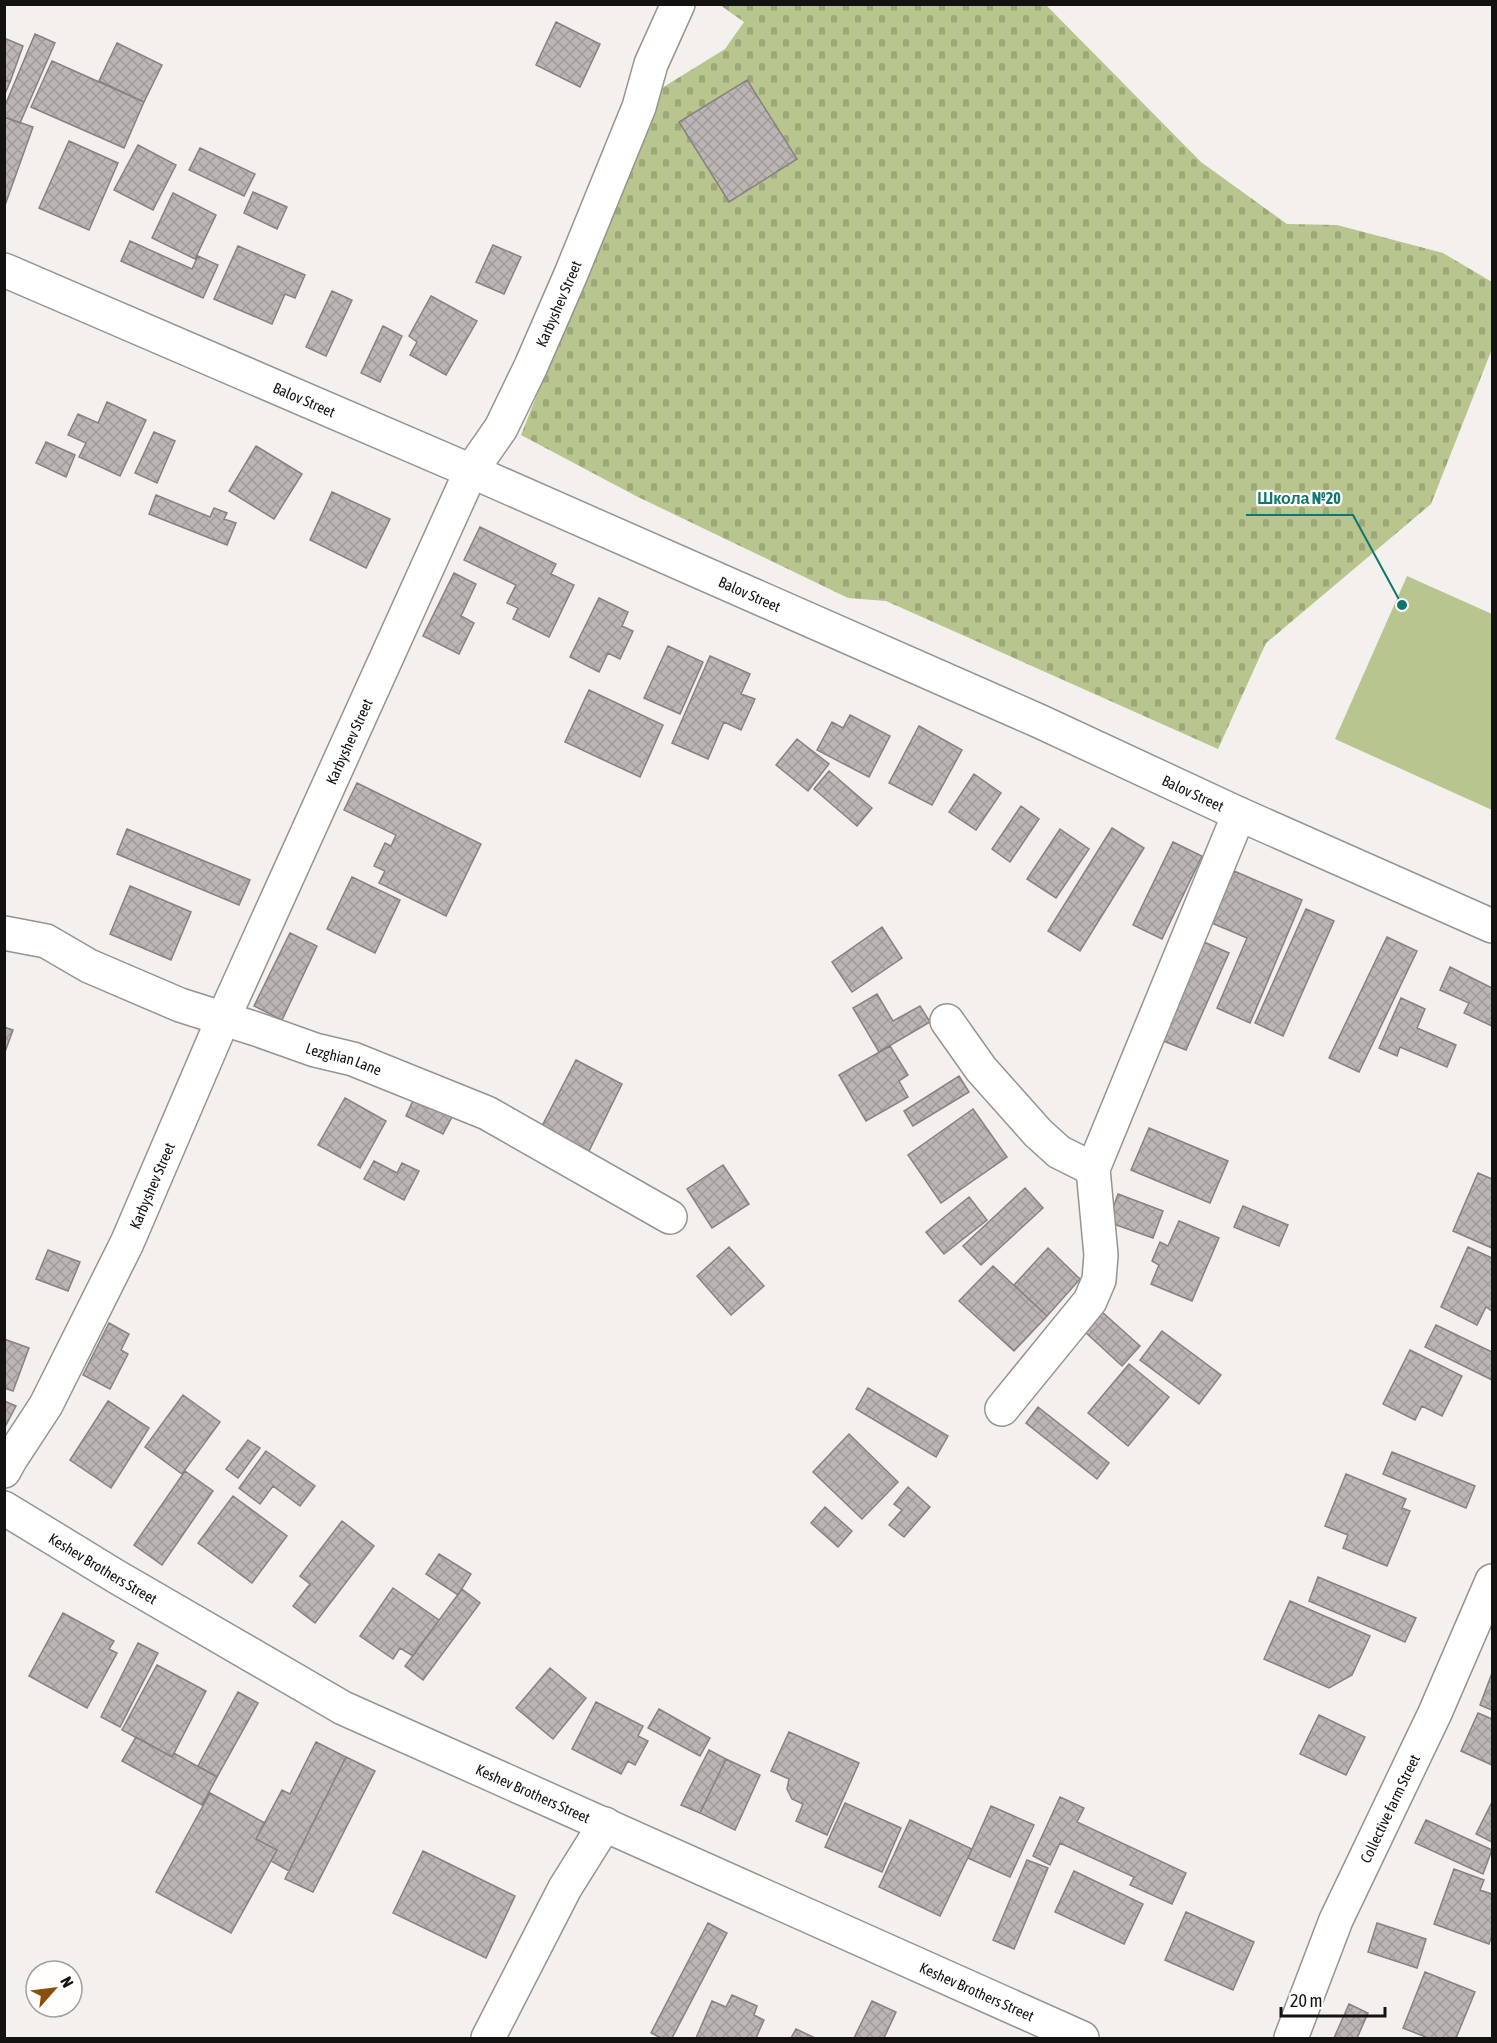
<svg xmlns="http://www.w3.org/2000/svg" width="1497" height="2043" font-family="'Asap Condensed',sans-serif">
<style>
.cemetery{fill:url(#cemetery-stones)}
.pitch{fill:#b8c58e}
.building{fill:url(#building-cross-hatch);stroke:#878281;stroke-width:1.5}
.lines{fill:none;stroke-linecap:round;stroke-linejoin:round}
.minor-casing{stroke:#979390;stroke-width:36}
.minor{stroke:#fff;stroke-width:33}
.labels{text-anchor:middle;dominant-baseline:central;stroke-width:4.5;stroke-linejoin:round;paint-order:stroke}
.street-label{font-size:15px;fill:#141211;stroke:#fffefd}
.leader{fill:none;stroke:#0f766e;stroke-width:2}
.callout-dot{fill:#0f766e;stroke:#fffefd;stroke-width:2}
.callout-label{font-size:16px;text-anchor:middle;font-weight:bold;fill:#0f766e;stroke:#fffefd;stroke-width:4.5;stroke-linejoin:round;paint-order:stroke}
</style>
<defs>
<pattern id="cemetery-stones" width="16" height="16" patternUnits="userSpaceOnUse" patternTransform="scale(1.5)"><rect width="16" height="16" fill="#b8c58e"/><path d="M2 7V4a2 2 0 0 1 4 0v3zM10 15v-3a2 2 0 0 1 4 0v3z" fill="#9da879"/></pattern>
<pattern id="building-cross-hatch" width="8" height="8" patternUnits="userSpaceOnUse" patternTransform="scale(1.5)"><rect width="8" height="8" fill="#bbb6b4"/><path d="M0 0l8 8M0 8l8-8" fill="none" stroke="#a09b9a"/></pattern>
</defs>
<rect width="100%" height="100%" fill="#f4f0ed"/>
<!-- cemetery -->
<path class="cemetery" d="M720,5H1046L1201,162L1287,224L1337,225L1443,253L1492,282V349L1431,504L1266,643L1218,749L886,601L848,598L636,496L521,435L657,91L725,49L744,22Z"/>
<!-- pitch -->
<path class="pitch" d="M1407,576L1492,614V810L1335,739Z"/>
<!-- building -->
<path class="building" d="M556,22L600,44L580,87L536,65Z
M35,34L55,43L20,123L4,117V108Z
M4,38L23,46L10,82L4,80Z
M117,43L162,65L144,102L99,81Z
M52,61L144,102L124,148L31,107Z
M4,80L10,82L4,96Z
M747,80L797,159L729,202L679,122Z
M4,117L33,127L4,208Z
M69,141L118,163L89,230L39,208Z
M138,145L176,165L153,210L114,190Z
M200,148L255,174L244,196L189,170Z
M253,192L287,207L277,229L244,213Z
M173,193L216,215L195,259L152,238Z
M130,241L192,269L198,256L218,265L203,298L121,261Z
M493,245L521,257L504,294L476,282Z
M238,246L305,275L295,298L285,294L272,324L214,299Z
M332,291L352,300L326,356L306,347Z
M431,296L477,321L446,375L410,355L417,342L409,336Z
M383,326L402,336L380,382L361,373Z
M107,402L146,420L120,476L79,457L86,443L68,435L78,414L98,423Z
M154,432L175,441L157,483L135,473Z
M46,442L75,455L66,477L36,463Z
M256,446L302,474L274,519L229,491Z
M332,492L390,519L366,568L310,540Z
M156,495L210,517L214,508L227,513L224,519L236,523L227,545L149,514Z
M480,527L556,564L551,574L574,585L549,637L513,619L518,608L507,603L516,585L464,560Z
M454,573L476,584L461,616L474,623L459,654L423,636Z
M599,598L628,612L622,626L633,631L620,659L608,653L599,672L570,657Z
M668,646L703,662L680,714L644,698Z
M710,656L750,674L741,694L755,699L741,730L724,722L708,759L672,743Z
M589,690L663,725L640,777L565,742Z
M850,715L890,736L869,777L817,750L832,722L843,728Z
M919,726L962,750L932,805L889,783Z
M797,739L829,764L808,791L776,765Z
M829,771L872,808L857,826L814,789Z
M974,774L1001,793L976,830L949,812Z
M357,783L481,844L446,916L379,883L385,871L374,866L385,843L391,846L396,835L344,810Z
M1021,806L1039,819L1010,862L992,849Z
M1112,828L1144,848L1080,951L1048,931Z
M127,829L250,880L239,905L117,854Z
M1060,829L1089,849L1056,898L1027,879Z
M1173,842L1202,856L1162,939L1133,925Z
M1234,871L1302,900L1250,1023L1217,1008L1247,938L1212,923Z
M352,877L400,900L375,953L327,929Z
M130,886L191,912L171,960L110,934Z
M1306,909L1334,921L1283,1036L1255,1023Z
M882,927L902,958L852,992L832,962Z
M290,933L317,946L282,1020L254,1006Z
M1387,937L1417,951L1359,1072L1329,1058Z
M1204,942L1229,953L1186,1050L1161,1040Z
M1450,967L1492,988V1026L1464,1013L1469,1003L1440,990Z
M877,994L893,1021L920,1006L930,1022L879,1052L853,1008Z
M1401,998L1425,1009L1417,1028L1456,1045L1447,1067L1400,1047L1397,1056L1379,1048Z
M4,1027L13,1030L5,1052H4Z
M890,1046L908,1075L899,1081L908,1097L866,1121L839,1075Z
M576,1060L622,1084L589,1151L542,1126Z
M959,1076L969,1092L913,1126L904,1111Z
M416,1094L454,1113L443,1134L406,1116Z
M345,1098L386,1121L360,1168L318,1145Z
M973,1109L1007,1157L941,1203L908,1155Z
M1149,1128L1228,1161L1210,1203L1131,1170Z
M374,1161L397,1173L402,1163L419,1171L404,1200L364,1179Z
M723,1165L749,1204L712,1228L687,1189Z
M1478,1173L1492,1179V1248L1453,1231Z
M1025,1188L1043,1208L981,1265L963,1246Z
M1118,1194L1163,1211L1153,1238L1108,1222Z
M969,1197L987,1220L944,1254L926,1232Z
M1243,1206L1288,1225L1279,1246L1234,1227Z
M1179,1221L1219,1238L1192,1301L1151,1284L1159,1265L1152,1261L1160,1242L1168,1246Z
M729,1247L764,1286L731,1315L697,1276Z
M1468,1247L1492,1258V1311L1486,1307L1477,1325L1441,1307Z
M1048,1248L1080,1279L1047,1316L1014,1285Z
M48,1250L80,1262L68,1291L36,1279Z
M993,1266L1047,1316L1014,1351L959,1301Z
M1101,1311L1140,1346L1122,1366L1084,1331Z
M109,1323L129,1334L121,1350L128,1354L110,1389L83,1375Z
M1436,1325L1492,1352V1380L1425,1347Z
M1162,1331L1221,1375L1199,1404L1140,1360Z
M4,1339L29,1348L13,1391L4,1388Z
M1410,1350L1462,1376L1442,1416L1422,1406L1415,1420L1383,1404Z
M1129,1364L1169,1397L1128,1446L1088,1413Z
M868,1388L948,1436L936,1457L856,1409Z
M183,1395L220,1422L182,1474L145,1447Z
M4,1401L16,1406L4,1429Z
M108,1401L149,1428L111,1488L70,1460Z
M1038,1407L1109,1463L1097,1479L1026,1423Z
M849,1434L898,1482L862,1519L813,1472Z
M248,1440L260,1448L238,1478L226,1469Z
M266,1451L315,1486L300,1506L273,1486L260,1504L239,1488Z
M1392,1452L1475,1486L1466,1508L1383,1474Z
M185,1471L213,1491L162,1565L134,1545Z
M1346,1474L1406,1499L1402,1508L1410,1511L1387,1566L1343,1548L1348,1535L1325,1526Z
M908,1487L930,1507L904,1537L889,1525L902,1510L894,1504Z
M233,1496L287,1536L252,1583L198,1543Z
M825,1507L852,1531L838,1547L811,1523Z
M342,1521L374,1546L315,1623L293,1606L310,1584L300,1576Z
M439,1554L471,1574L458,1595L426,1574Z
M1318,1577L1416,1618L1405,1642L1309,1601Z
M393,1588L439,1620L413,1656L400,1648L393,1659L360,1636Z
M462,1589L480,1603L423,1680L405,1666Z
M1290,1601L1370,1636L1352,1675L1329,1688L1264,1659Z
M63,1613L114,1641L109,1649L117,1653L87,1708L29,1676Z
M138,1643L158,1653L120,1727L101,1717Z
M157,1665L206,1691L172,1757L122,1730Z
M550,1668L586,1698L553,1739L516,1708Z
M1492,1673V1710L1480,1705Z
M238,1692L258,1703L217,1777L198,1766Z
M596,1702L643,1726L638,1736L648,1741L635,1765L628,1761L621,1774L572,1749Z
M659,1709L710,1738L700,1756L648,1728Z
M1478,1713L1492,1719V1765L1461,1751Z
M1319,1715L1365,1737L1346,1775L1300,1754Z
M789,1732L859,1763L827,1835L796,1821L803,1804L792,1799L787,1789L789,1779L771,1771Z
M136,1737L172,1757L174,1753L217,1777L202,1805L122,1761Z
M316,1742L346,1757L289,1871L271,1861L277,1850L256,1839L282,1790L290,1794Z
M709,1750L726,1759L700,1813L681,1805Z
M346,1757L375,1771L313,1892L285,1879Z
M726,1759L760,1775L735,1830L700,1813Z
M210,1793L265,1823L256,1839L277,1850L231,1933L156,1892Z
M1060,1797L1084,1808L1077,1822L1186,1873L1172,1904L1130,1885L1134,1877L1060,1843L1050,1865L1033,1856Z
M1492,1802V1842L1476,1834Z
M845,1803L901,1828L882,1872L825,1847Z
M991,1806L1034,1825L1010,1877L968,1858Z
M910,1820L972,1849L940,1916L879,1887Z
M1426,1820L1492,1850L1483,1874L1415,1843Z
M423,1851L515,1896L486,1958L393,1913Z
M1027,1860L1048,1868L1014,1949L993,1940Z
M1454,1869L1484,1880L1480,1890L1492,1894V1935L1489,1944L1434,1924Z
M1074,1871L1143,1904L1124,1944L1055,1912Z
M1186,1912L1254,1942L1233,1990L1165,1960Z
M708,1923L727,1933L672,2038H661L651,2033Z
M1377,1923L1426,1939L1417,1968L1368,1952Z
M1425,1972L1475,1992L1456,2038H1428L1403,2028Z
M732,1995L757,2006L754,2015L764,2020L756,2038H696L712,2001L726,2007Z
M872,2001L896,2012L884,2038H854Z
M1349,2004L1368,2013L1357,2038H1334Z
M796,2029L815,2038H791Z"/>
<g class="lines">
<defs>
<g id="minor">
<path id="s1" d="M4,270L471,471L1039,721L1239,814L1492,926"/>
<path id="s2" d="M4,933L46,941L89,966L180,1005L256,1029L315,1050L353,1059L487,1113L670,1217"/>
<path d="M947,1021L981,1069L1038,1133L1059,1152L1093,1169"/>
<path d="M1002,1409L1090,1301L1099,1280L1101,1255L1093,1169L1239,814"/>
<path id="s3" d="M4,1471L10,1460L46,1405L127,1243L223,1019L471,471L501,428L531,366L571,274L639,107L651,64L678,4"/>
<path id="s4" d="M4,1508L117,1577L343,1708L1082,2038"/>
<path d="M488,2038L565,1888L605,1824"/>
<path id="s5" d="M1291,2038L1336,1920L1435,1713L1492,1581"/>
</g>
</defs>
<!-- minor casing -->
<use href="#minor" class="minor-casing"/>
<!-- minor -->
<use href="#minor" class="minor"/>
</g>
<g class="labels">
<!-- street labels -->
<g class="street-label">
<text stroke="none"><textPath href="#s3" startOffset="1294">Karbyshev Street</textPath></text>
<text stroke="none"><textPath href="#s1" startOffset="327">Balov Street</textPath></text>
<text stroke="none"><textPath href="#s1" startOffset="813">Balov Street</textPath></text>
<text stroke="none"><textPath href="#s3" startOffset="808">Karbyshev Street</textPath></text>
<text stroke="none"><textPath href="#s1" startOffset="1299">Balov Street</textPath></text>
<text stroke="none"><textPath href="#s2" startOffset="364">Lezghian Lane</textPath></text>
<text stroke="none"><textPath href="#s3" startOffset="322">Karbyshev Street</textPath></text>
<text stroke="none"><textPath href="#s4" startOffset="116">Keshev Brothers Street</textPath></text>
<text stroke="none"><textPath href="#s4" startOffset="602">Keshev Brothers Street</textPath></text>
<text stroke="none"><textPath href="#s5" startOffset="250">Collective farm Street</textPath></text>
<text stroke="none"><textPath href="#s4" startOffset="1088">Keshev Brothers Street</textPath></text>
</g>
</g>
<!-- callouts -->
<path class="leader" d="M1402 605L1353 515H1246"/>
<circle class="callout-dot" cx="1402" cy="605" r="6"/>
<g class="callout-label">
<text x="1299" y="504">Школа №20</text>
</g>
<!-- border -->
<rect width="1497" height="2043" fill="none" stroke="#141211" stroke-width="12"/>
<!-- north arrow -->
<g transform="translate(54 1989) rotate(62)"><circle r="28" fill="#fffefd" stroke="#a1a09f" stroke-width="1.5"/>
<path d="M0-4.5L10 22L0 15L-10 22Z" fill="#8a4f0c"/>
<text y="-9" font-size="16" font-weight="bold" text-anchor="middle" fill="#141211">N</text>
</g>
<!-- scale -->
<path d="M1281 2007v9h104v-9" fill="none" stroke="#141211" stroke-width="3"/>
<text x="1290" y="2007" font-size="18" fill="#141211" stroke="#fffefd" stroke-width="4.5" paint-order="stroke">20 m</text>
</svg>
